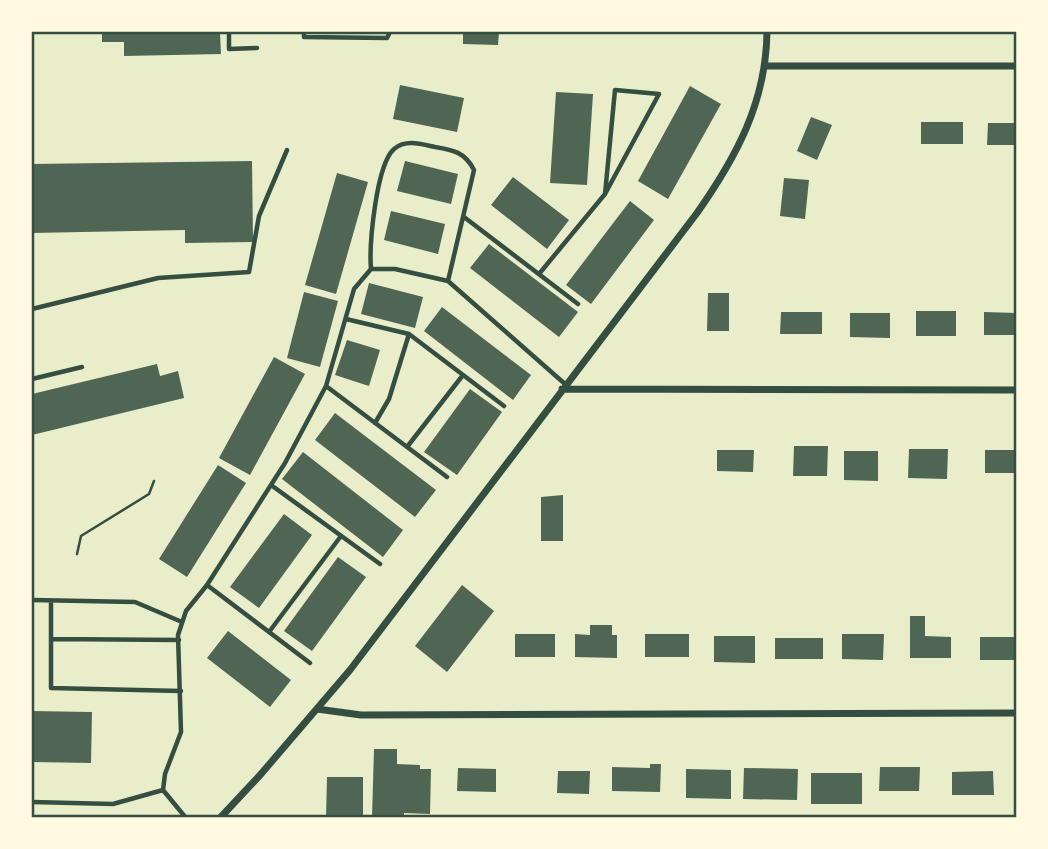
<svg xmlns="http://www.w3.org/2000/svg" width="1048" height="849" font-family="Figtree,sans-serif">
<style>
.building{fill:#4f6655}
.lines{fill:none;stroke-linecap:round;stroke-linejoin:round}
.path{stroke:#344e41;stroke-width:2.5}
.service{stroke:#344e41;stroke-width:4.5}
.minor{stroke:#344e41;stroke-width:7}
.neatline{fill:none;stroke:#344e41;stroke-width:2.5}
</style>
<rect width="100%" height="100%" fill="#e9edc9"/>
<!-- building -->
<path class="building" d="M102,32H220L221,54L124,56V42H102Z
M463,32H499L498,45L463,44Z
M400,85L464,98L457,132L393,119Z
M690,86L721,104L668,199L638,181Z
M556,92L593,94L587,185L550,183Z
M811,117L832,125L817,160L797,151Z
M921,122H963V144H921Z
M988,123H1016V145H987Z
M252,161L253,242L185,243V230L32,233V164Z
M405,161L458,174L451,204L397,191Z
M337,173L368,182L336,294L305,285Z
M513,177L569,220L547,249L491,205Z
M784,178L809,180L805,219L780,216Z
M630,201L654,220L591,304L566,285Z
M391,211L445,224L438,254L384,240Z
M489,244L578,312L559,337L470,268Z
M369,283L423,297L415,328L361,314Z
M304,292L338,301L320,367L287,358Z
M708,293H729V331H707Z
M442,307L531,375L513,400L424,331Z
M916,311H956V336H916Z
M781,312H822V334H780Z
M984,312L1016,313V335H984Z
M850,313H890V338L850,337Z
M347,340L380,350L369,386L335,375Z
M274,357L305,374L250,475L219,458Z
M157,364L160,376L178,371L184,398L32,435V394Z
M470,389L502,412L457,475L424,452Z
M335,413L436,490L415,517L315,440Z
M794,446H828L827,476H793Z
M909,449H948L947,479L908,478Z
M717,450H754L753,472L717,471Z
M985,450H1016V473H985Z
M844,451H878V481L844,480Z
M303,452L403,530L383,557L282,479Z
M218,465L246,483L187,577L159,559Z
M563,495V541H541V497Z
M284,514L312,535L259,608L230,587Z
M338,557L366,577L312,651L284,631Z
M462,585L494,611L447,672L415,646Z
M910,616H925V636L951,637V658H910Z
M590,625H612V635H617V658L575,657V634L590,635Z
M228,631L291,680L270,707L207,658Z
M515,634H555V657H515Z
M645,634H689V657H645Z
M842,634H884L883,660L842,659Z
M714,636H755V663L714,662Z
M980,637H1016V660H980Z
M775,638H823V659H775Z
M32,711L92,712L91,763L32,762Z
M374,749H397V764L420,765V769H431L430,814L404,813V818H372Z
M650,764H661L660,792L612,791V767L650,768Z
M880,767H920L919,791H879Z
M458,768L496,769V792L457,791Z
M744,768L798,769L797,800L743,799Z
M686,769L731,770V799L686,798Z
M558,771H590L589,794L557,793Z
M993,771L994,795H952V772Z
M811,773H862V804H811Z
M327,777H363V818H326Z"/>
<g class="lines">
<!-- path -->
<path class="path" d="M77,554L81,536L149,494L154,481"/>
<!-- service -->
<path class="service" d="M229,32V49L257,48
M304,32V37L387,38L390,32
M464,217L578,304
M371,269C369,245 376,165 394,149C406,139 421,144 435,147C453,150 465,152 474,170L448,281
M539,274L605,194L615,90L659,94L605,194
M32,309L158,278L249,272L259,216L287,150
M346,319L409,334L504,406
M32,379L82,367
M326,386L447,477
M375,423L389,399L409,334
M407,447L463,375
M271,485L380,564
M207,585L310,663
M32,600L135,602L182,622
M51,601V688L181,691
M269,632L341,536
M51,639L179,640
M32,802L113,804L163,790
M186,818L163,790L165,774L181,732L178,635L186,611L207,585L285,463L326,386L354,289L371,269H395L448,281L565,384"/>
<!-- minor -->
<path class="minor" d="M765,66H1016
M562,389L1016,390
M317,709L361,715L1016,713
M220,818L261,774L350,670L697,213C737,156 766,102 767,32"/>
</g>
<!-- border -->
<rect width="1048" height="849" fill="none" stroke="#fefae0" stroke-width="66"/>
<rect x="33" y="33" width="982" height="783" class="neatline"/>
</svg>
